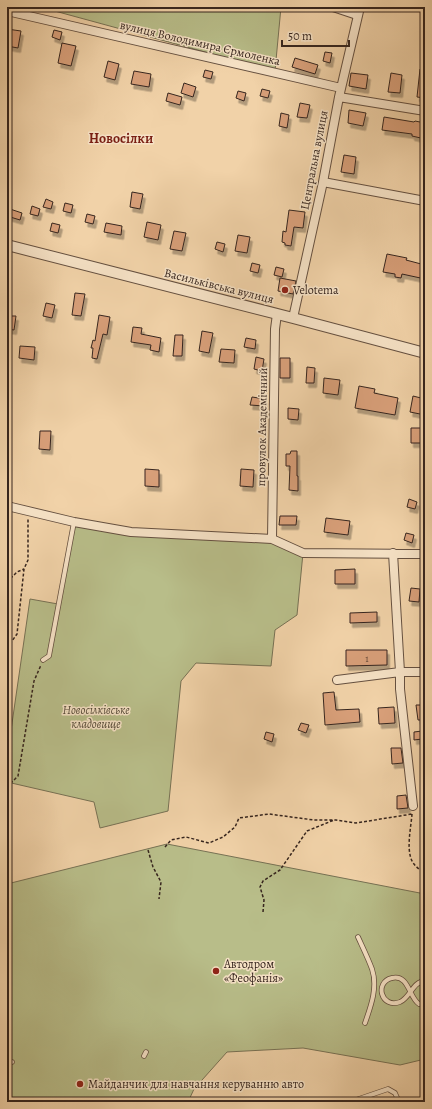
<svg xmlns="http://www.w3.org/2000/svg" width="432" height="1109" font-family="Alegreya,serif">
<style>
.green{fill:#b8bd89;stroke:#777154}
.building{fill:#d89f79;stroke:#36251e;filter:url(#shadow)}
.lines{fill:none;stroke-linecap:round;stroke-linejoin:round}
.service-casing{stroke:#655040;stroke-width:5.5}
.minor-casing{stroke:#655040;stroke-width:10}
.tertiary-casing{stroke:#655040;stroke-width:12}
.path{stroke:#36251e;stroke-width:1.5;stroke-dasharray:3 2;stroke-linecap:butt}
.service{stroke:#f6e2c6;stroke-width:4}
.minor{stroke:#f6e2c6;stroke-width:8}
.tertiary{stroke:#f6e2c6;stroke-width:10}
.poi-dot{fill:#8f2418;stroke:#f6e2c6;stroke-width:1.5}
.labels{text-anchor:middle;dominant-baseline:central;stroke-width:3;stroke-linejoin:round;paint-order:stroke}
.number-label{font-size:10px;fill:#5e4435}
.street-label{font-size:12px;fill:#36251e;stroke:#f6e2c6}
.poi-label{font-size:12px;fill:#36251e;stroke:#f6e2c6;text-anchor:start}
.park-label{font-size:12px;font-style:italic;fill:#564b39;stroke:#f6e2c6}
.quarter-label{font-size:14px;font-weight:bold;fill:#7a1f14;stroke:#f6e2c6}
</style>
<defs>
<filter id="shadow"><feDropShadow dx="2.5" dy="4.5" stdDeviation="0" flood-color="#0004"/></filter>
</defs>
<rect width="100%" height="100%" fill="#f1d2a8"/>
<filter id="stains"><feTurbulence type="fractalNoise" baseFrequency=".005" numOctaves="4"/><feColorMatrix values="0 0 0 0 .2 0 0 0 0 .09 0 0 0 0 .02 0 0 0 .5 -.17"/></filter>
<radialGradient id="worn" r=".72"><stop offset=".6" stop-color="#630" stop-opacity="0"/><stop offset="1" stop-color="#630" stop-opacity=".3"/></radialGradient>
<!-- green -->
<path class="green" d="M40,7H281L275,71Z
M74,522L131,532L272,539L303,553L297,615L275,630L271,666L196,663L181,681L168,811L100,828L94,802L7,782V758L30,599L58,604Z
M167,844L425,894V1059L400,1065L303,1048L227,1052L194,1089L188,1102H7V884Z"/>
<!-- building -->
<path class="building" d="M7,29L21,31L18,48L7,46Z
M54,30L62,32L60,40L52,37Z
M62,43L76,46L71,66L58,63Z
M325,52L332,53L330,63L323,61Z
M295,58L318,65L315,74L292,67Z
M108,61L119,64L115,80L104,77Z
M420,69H425V98L417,97Z
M205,70L213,72L211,79L203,77Z
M134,71L151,74L149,87L131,84Z
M351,73L368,75L366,89L349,86Z
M391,73L402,75L400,93L388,92Z
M184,83L196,87L193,97L181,93Z
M262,89L270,91L268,98L260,96Z
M238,91L246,93L244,101L236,98Z
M168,93L182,97L180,105L166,101Z
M300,103L310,105L307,118L297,117Z
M349,110L366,113L363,126L348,123Z
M281,113L289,115L287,128L279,126Z
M384,117L414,122L415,121L425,123V139L412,136V134L382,130Z
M344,155L356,157L354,174L341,172Z
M132,192L143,194L140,209L130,207Z
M46,199L53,202L51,209L43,207Z
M65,203L73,205L71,213L63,211Z
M32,206L40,209L38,216L30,214Z
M7,208L22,213L20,220L7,216Z
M289,210L305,212L303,228L294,227L291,246L285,245V243L282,242L283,231L286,232Z
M87,214L95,216L93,224L85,222Z
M147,222L161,225L158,240L144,237Z
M52,223L60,225L58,233L50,231Z
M106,223L122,226L121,235L104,232Z
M174,231L186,233L182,251L170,249Z
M238,235L250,237L247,253L235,251Z
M217,242L225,244L223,252L215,249Z
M387,254L407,258L406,260L425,265V279L402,274L401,278L395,277V274L383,272Z
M252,263L260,265L258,273L250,271Z
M276,267L284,269L282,277L274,275Z
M280,278L296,281L293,294L278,291Z
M75,293L85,294L81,316L72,315Z
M46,303L55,305L52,318L43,316Z
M99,315L110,317L107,335L103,334L97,359L92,358L93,348H91L93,340L95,341Z
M7,316H16L14,330L7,329Z
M133,327L142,328L141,334L161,338L159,352L150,350L151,345L131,342Z
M202,331L213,333L209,353L199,351Z
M175,335H183L182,356H173Z
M246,338L256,340L255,349L244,347Z
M20,346L35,347L34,360L19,358Z
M221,349L235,350L234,363L219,362Z
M256,357L264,359L262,371L254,369Z
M280,358H290V378H280Z
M307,367L315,368L314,383H306Z
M324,378L340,380L338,395L323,393Z
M359,386L375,389L374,393L398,398L395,415L355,408Z
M413,396L425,399V415L410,412Z
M252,397L265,399L264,406L250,405Z
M288,408L299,409L298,420L288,419Z
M411,428H425V443H411Z
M40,431H51L50,450L39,449Z
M291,451H297V476H298V491L289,490L290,466H286V454H290Z
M145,469L159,470V487L145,486Z
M241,469L254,470L253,487L240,486Z
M409,499L417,502L415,509L407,507Z
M280,516H297L296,525H279Z
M326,518L350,521L348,535L324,532Z
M406,533L414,535L412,543L404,540Z
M355,569V584H335V570Z
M411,588L420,589L419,602L409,601Z
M377,612V622L350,623V613Z
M346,650H387V665L346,666Z
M334,692L336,710L359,709L360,722L325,725L323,693Z
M416,705H425V720H418Z
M394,707L395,723L379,724L378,708Z
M301,723L309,725L306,733L298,730Z
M422,731V739L414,740V732Z
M266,732L274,734L272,742L264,739Z
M391,748H401L403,763L392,764Z
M406,795L408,808L397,809V796Z"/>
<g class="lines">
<defs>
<path id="service" d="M43,660L49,656L74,522
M358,937C363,948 368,958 372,969C378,987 371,1006 365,1023
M425,981C413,981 410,998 400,1002C381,1009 374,982 392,978C409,974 409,998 419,1004C419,1004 425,1005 425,1005
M144,1056L146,1052
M7,1062H12
M350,1102L388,1089L395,1093L399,1102"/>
<path id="minor" d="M333,7L357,15
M7,11C118,36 229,63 341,88
M339,97L425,111
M323,182L425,201
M293,318L323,182L339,97L360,7
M7,506L74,522L131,532L272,539L303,553L425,554
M272,539L275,329L277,314
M393,553L400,672V689L413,806
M337,680L400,672H425"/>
<path id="tertiary" d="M7,245L293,318L425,353"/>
</defs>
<!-- service casing -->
<use href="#service" class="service-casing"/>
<!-- minor casing -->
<use href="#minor" class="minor-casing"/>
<!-- tertiary casing -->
<use href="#tertiary" class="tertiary-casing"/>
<!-- path -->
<path class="path" d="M7,582L17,572L24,569
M7,648L17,634L24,569L28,560V519
M7,787L18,776L34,681L41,665
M412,814C411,828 405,853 414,864C417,868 422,871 425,875
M165,847L171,840L186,837L209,843L223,837L235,827L239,818L269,814L314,820H336L356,823L412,814
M148,850L153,867L161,882L159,899
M263,912L264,900L260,887L263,881L280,870L307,831L334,820
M7,1073H9"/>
<!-- service -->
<use href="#service" class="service"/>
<!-- minor -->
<use href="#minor" class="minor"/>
<!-- tertiary -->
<use href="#tertiary" class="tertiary"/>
</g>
<!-- markers -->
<g class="poi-dot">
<circle cx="285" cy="290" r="4"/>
<circle cx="216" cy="971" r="4"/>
<circle cx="80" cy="1084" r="4"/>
</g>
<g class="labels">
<!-- number labels -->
<g class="number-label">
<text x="367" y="658">1</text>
</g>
<!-- street labels -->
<g class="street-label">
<text transform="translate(200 43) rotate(13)">вулиця Володимира Єрмоленка</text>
<text transform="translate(314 160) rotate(-79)">Центральна вулиця</text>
<text transform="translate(219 286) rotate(14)">Васильківська вулиця</text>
<text transform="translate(262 427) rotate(-89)">провулок Академічний</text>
</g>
<!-- poi labels -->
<g class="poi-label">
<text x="293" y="290">Velotema</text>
<text x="224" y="964">Автодром<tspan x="224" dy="14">«Феофанія»</tspan></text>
<text x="88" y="1084">Майданчик для навчання керуванню авто</text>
</g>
<!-- park labels -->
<g class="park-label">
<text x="96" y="710">Новосілківське<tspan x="96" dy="14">кладовище</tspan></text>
</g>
<!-- quarter labels -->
<g class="quarter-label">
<text x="121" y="138">Новосілки</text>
</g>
</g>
<!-- margin -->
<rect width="432" height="1109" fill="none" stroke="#f1d2a8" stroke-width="24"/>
<rect x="8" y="8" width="416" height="1093" fill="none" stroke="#36251e" stroke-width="2"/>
<rect x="12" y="12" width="408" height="1085" fill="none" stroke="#36251e"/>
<!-- scale -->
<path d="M282 40v6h67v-6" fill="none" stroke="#36251e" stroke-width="2"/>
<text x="288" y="40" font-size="12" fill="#36251e" stroke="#f6e2c6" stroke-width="3" paint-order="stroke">50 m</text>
<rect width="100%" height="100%" filter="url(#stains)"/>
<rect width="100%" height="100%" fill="url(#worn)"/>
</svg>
